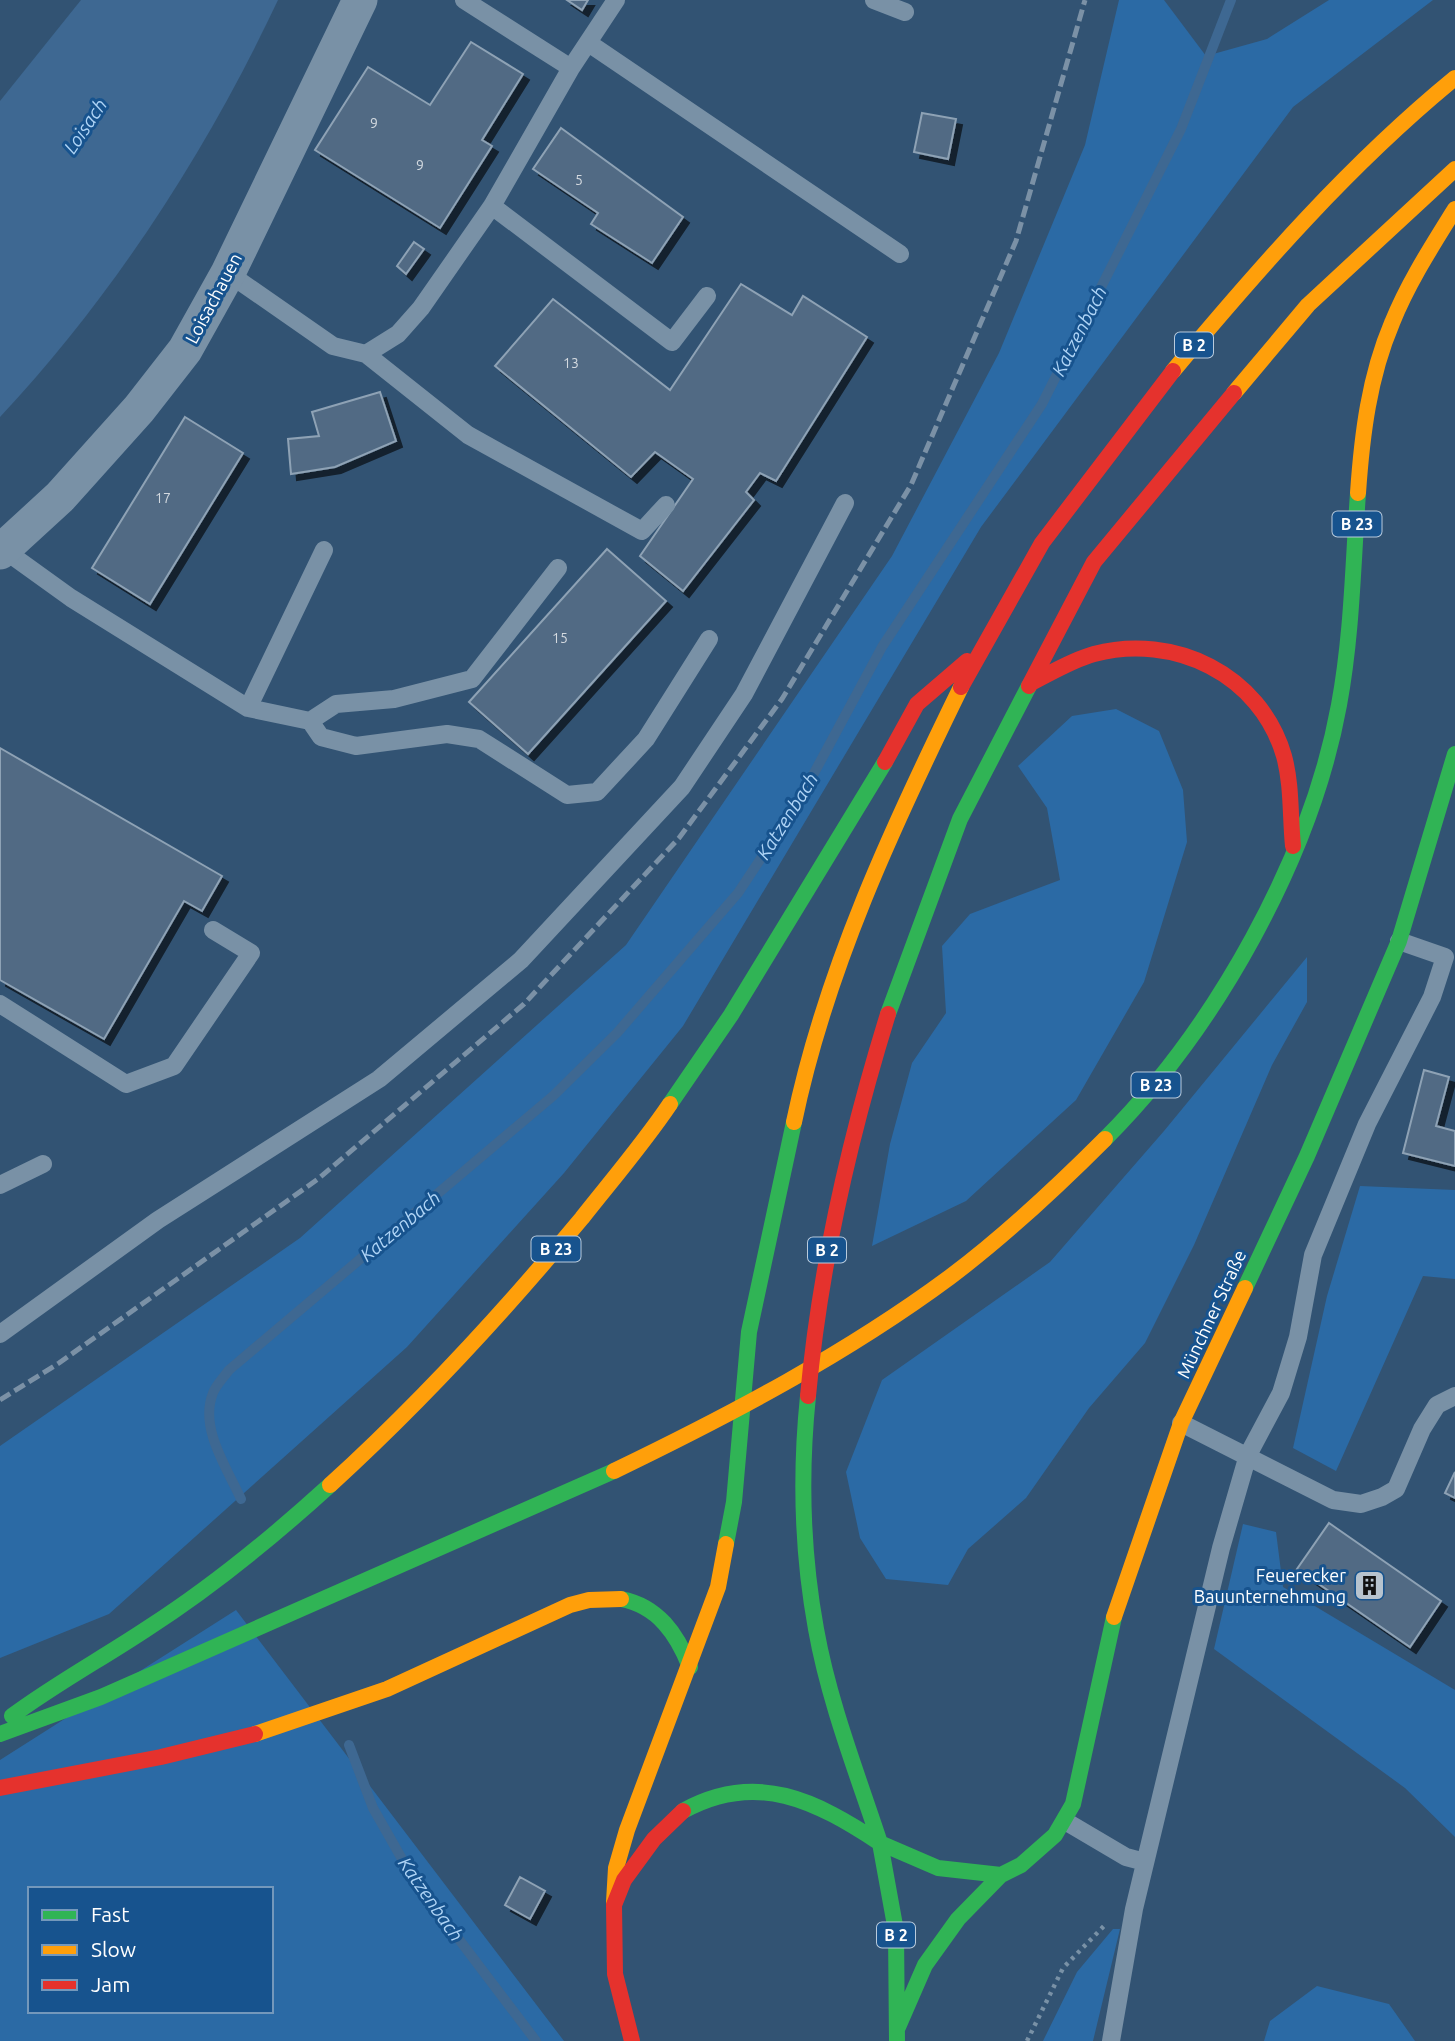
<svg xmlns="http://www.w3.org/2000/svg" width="1455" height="2041" font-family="Ubuntu,sans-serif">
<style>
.green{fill:#2b6aa5;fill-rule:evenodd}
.water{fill:#3e6892}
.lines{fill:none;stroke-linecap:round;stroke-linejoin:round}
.stream{stroke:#3e6892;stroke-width:10}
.building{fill:#516b84;stroke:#8ea2b5;stroke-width:2;filter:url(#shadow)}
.path{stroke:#7991a6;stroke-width:4.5;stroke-dasharray:3.5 5;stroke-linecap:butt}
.lane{stroke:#7991a6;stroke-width:18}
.street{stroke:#7991a6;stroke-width:35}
.fast{stroke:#30b455;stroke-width:16}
.slow{stroke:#ff9f0a;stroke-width:16}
.jam{stroke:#e5322d;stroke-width:16}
.rail{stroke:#7b91a6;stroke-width:5;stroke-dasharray:12 5;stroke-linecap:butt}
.labels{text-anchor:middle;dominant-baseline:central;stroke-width:6;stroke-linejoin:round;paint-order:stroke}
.number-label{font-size:14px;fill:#d4dae0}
.shield{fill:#17538e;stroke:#b9cbdd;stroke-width:2}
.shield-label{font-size:16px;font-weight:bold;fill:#fff}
.street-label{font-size:18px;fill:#fff;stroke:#17538e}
.poi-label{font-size:18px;fill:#fff;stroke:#17538e;text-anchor:end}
.water-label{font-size:19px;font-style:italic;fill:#afd4f6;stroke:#17538e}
</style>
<defs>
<filter id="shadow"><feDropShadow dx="6" dy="6" stdDeviation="0" flood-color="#0009"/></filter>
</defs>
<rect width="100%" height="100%" fill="#325373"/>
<!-- green -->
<path class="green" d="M1119,0H1164L1206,56L1267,39L1329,0H1433L1293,107L981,527L683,1026L564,1173L407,1347L109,1614L0,1658V1446L300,1238L626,945L892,556L999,353L1085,145Z
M1116,709L1159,731L1183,790L1187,842L1144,982L1076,1100L966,1201L872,1246L890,1144L912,1063L946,1013L942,946L970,914L1060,880L1047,808L1018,766L1072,716Z
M1307,957V1002L1272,1065L1194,1245L1145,1343L1089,1408L1026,1498L968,1549L948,1585L886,1579L860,1538L846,1472L882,1380L1050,1262L1164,1131Z
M1360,1186L1455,1190V1279L1423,1276L1336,1471L1293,1448L1327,1296Z
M1243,1524L1276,1532L1283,1587L1455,1690V1837L1405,1788L1214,1649Z
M236,1610L564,2041H0V1760ZM30,1889H271V2011H30Z
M1113,1929H1120L1093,2041H1043L1077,1972Z
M1317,1986L1389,2004L1415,2041H1264L1270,2021Z"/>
<!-- water -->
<path class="water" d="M81,0H278C207,151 114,295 0,417V101Z"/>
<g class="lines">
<!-- stream -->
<path class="stream" d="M241,1499C227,1468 199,1428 213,1393C216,1385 224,1377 229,1370L553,1096L617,1033L738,893L799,801L882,647L1042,404L1181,129L1231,0
M349,1745L373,1808L414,1880L536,2041"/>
</g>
<!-- building -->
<path class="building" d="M567,0H588L582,10Z
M471,42L523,74L482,140L492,146L440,228L315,150L368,67L430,105Z
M922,113L956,119L948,159L914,152Z
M561,128L683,217L652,263L591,224L598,213L533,169Z
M414,242L424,249L406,274L397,266Z
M741,284L792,315L803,296L867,337L776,481L760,473L746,492L754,500L683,591L640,556L693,479L655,452L631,477L495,366L553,299L670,390Z
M380,392L396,441L335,467L291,474L288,439L319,436L312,412Z
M185,417L243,453L150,604L92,568Z
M607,549L666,601L528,754L469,702Z
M0,748L222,876L202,911L184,901L104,1039L0,980Z
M1424,1070L1449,1077L1436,1126L1455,1131V1166L1403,1153Z
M1455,1472V1498L1445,1493Z
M1329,1523L1441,1601L1410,1647L1297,1569Z
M520,1877L545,1891L530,1919L505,1905Z"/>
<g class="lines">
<!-- path -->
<path class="path" d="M1027,2041L1063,1968L1104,1926"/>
<!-- lane -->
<path class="lane" d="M464,0L571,68
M874,0L905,12
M590,44L900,254
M492,206L672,342L707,296
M228,273L333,346L366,354L398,334L421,308L492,206L571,68L616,0
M366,354L468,435L642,531L666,505
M3,549L71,598L248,708L310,721L321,737L356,746L447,734L479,739L567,795L597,792L646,739L709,639
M248,708L324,550
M310,721L336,704L394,699L472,679L558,568
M0,1004L126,1084L174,1066L251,953L213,930
M0,1185L43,1164
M0,1334L158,1220L379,1079L521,960L682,787L744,694L845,503
M1181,1423L1333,1500L1361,1504L1382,1497L1396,1489L1422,1429L1437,1405L1455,1396
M1065,1821L1126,1857L1145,1862
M1111,2041L1134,1909L1221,1548L1248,1455L1281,1393L1298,1337L1313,1255L1367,1124L1432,997L1445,957L1399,941"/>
<!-- street -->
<path class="street" d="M0,552L60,497L139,409L185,350L228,273L360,0"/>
<!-- fast -->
<path class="fast" d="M888,1014L960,819L1029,686
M670,1104L731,1015L885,762
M1105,1139C1215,1029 1311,858 1339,705C1352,635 1353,564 1358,493
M1245,1288L1307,1156L1399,941L1455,754
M808,1396C800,1474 802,1552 816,1629C829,1702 857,1773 880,1843
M726,1544L734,1502L749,1332L794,1122
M621,1599C658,1606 677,1634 690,1667
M12,1716C55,1684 103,1658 148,1628C212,1587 274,1536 330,1485
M0,1734L101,1697L614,1471
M683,1811C757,1770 816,1801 880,1843L896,1931L897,2041
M880,1843L938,1868L1001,1875
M898,2027L925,1965L958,1919L1001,1875L1021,1865L1055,1835L1073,1804L1114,1617"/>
<!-- slow -->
<path class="slow" d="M1173,371C1260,267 1350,164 1455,78
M1234,393L1308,305L1455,169
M1358,493C1362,435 1369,377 1392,323C1408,283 1432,246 1455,209
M794,1122C826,969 893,826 961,687
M614,1471C730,1415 846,1354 950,1277C1006,1235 1056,1188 1105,1139
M330,1485C421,1402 503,1313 582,1218C612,1180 643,1144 670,1104
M1114,1617L1181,1423L1245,1288
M255,1734L387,1689L570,1605L589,1600L621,1599
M614,1902L616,1868L627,1830L718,1587L726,1544"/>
<!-- jam -->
<path class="jam" d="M1031,683C1051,673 1072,660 1094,654C1174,633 1260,674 1284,756C1292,785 1290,817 1293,846
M1029,686L1094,562L1234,393
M961,687L1042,543L1173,371
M885,762L917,704L967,661
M808,1396C820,1265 849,1140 888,1014
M0,1788L161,1757L255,1734
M632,2041L615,1974L614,1905L624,1880L654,1839L683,1811"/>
<!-- rail -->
<path class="rail" d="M0,1400L59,1363L318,1179L524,1004L679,838L782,699L911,485L1016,241L1085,0"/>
</g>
<!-- icons -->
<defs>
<symbol id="building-square" viewBox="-11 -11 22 22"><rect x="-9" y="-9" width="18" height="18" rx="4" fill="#b7c3ce" stroke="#17538e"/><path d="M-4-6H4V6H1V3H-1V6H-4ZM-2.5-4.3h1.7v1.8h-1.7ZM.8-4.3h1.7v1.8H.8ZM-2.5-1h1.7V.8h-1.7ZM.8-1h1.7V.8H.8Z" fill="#111"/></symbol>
</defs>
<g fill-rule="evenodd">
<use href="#building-square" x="1352" y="1568" width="35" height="35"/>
</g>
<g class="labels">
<!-- number labels -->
<g class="number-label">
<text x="374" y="123">9</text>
<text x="420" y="165">9</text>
<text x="579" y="180">5</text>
<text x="571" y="363">13</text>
<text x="163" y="498">17</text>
<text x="560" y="638">15</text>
</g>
<!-- shield labels -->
<g class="shield">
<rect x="1175" y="332.5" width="38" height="25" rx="5"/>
<rect x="1332.5" y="511.5" width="49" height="25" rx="5"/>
<rect x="1131.5" y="1072.5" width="49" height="25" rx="5"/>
<rect x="531.5" y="1236.5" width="49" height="25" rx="5"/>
<rect x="808" y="1237.5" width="38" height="25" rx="5"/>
<rect x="877" y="1922.5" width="38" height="25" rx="5"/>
</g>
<g class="shield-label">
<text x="1194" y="345">B 2</text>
<text x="1357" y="524">B 23</text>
<text x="1156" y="1085">B 23</text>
<text x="556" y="1249">B 23</text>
<text x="827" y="1250">B 2</text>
<text x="896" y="1935">B 2</text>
</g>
<!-- street labels -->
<g class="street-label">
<text transform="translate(213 298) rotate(-62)">Loisachauen</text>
<text transform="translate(1211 1314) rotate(-65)">Münchner Straße</text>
</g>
<!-- poi labels -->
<g class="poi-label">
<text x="1346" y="1575">Feuerecker<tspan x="1346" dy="21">Bauunternehmung</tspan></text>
</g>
<!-- water labels -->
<g class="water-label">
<text transform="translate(85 126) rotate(-56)">Loisach</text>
<text transform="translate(1079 331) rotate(-63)">Katzenbach</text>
<text transform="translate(787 816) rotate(-58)">Katzenbach</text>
<text transform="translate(400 1226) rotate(-40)">Katzenbach</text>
<text transform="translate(431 1899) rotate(55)">Katzenbach</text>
</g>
</g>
<!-- legend -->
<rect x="28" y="1887" width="245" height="126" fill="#17538e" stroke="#7498bb" stroke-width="2"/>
<rect x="42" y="1910" width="35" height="10" fill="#30b455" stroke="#7498bb" stroke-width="2"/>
<text x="91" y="1922" font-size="21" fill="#ffffff">Fast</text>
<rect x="42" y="1945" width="35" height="10" fill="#ff9f0a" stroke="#7498bb" stroke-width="2"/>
<text x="91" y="1957" font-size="21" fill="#ffffff">Slow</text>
<rect x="42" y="1980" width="35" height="10" fill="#e5322d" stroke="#7498bb" stroke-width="2"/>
<text x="91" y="1992" font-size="21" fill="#ffffff">Jam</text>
</svg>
